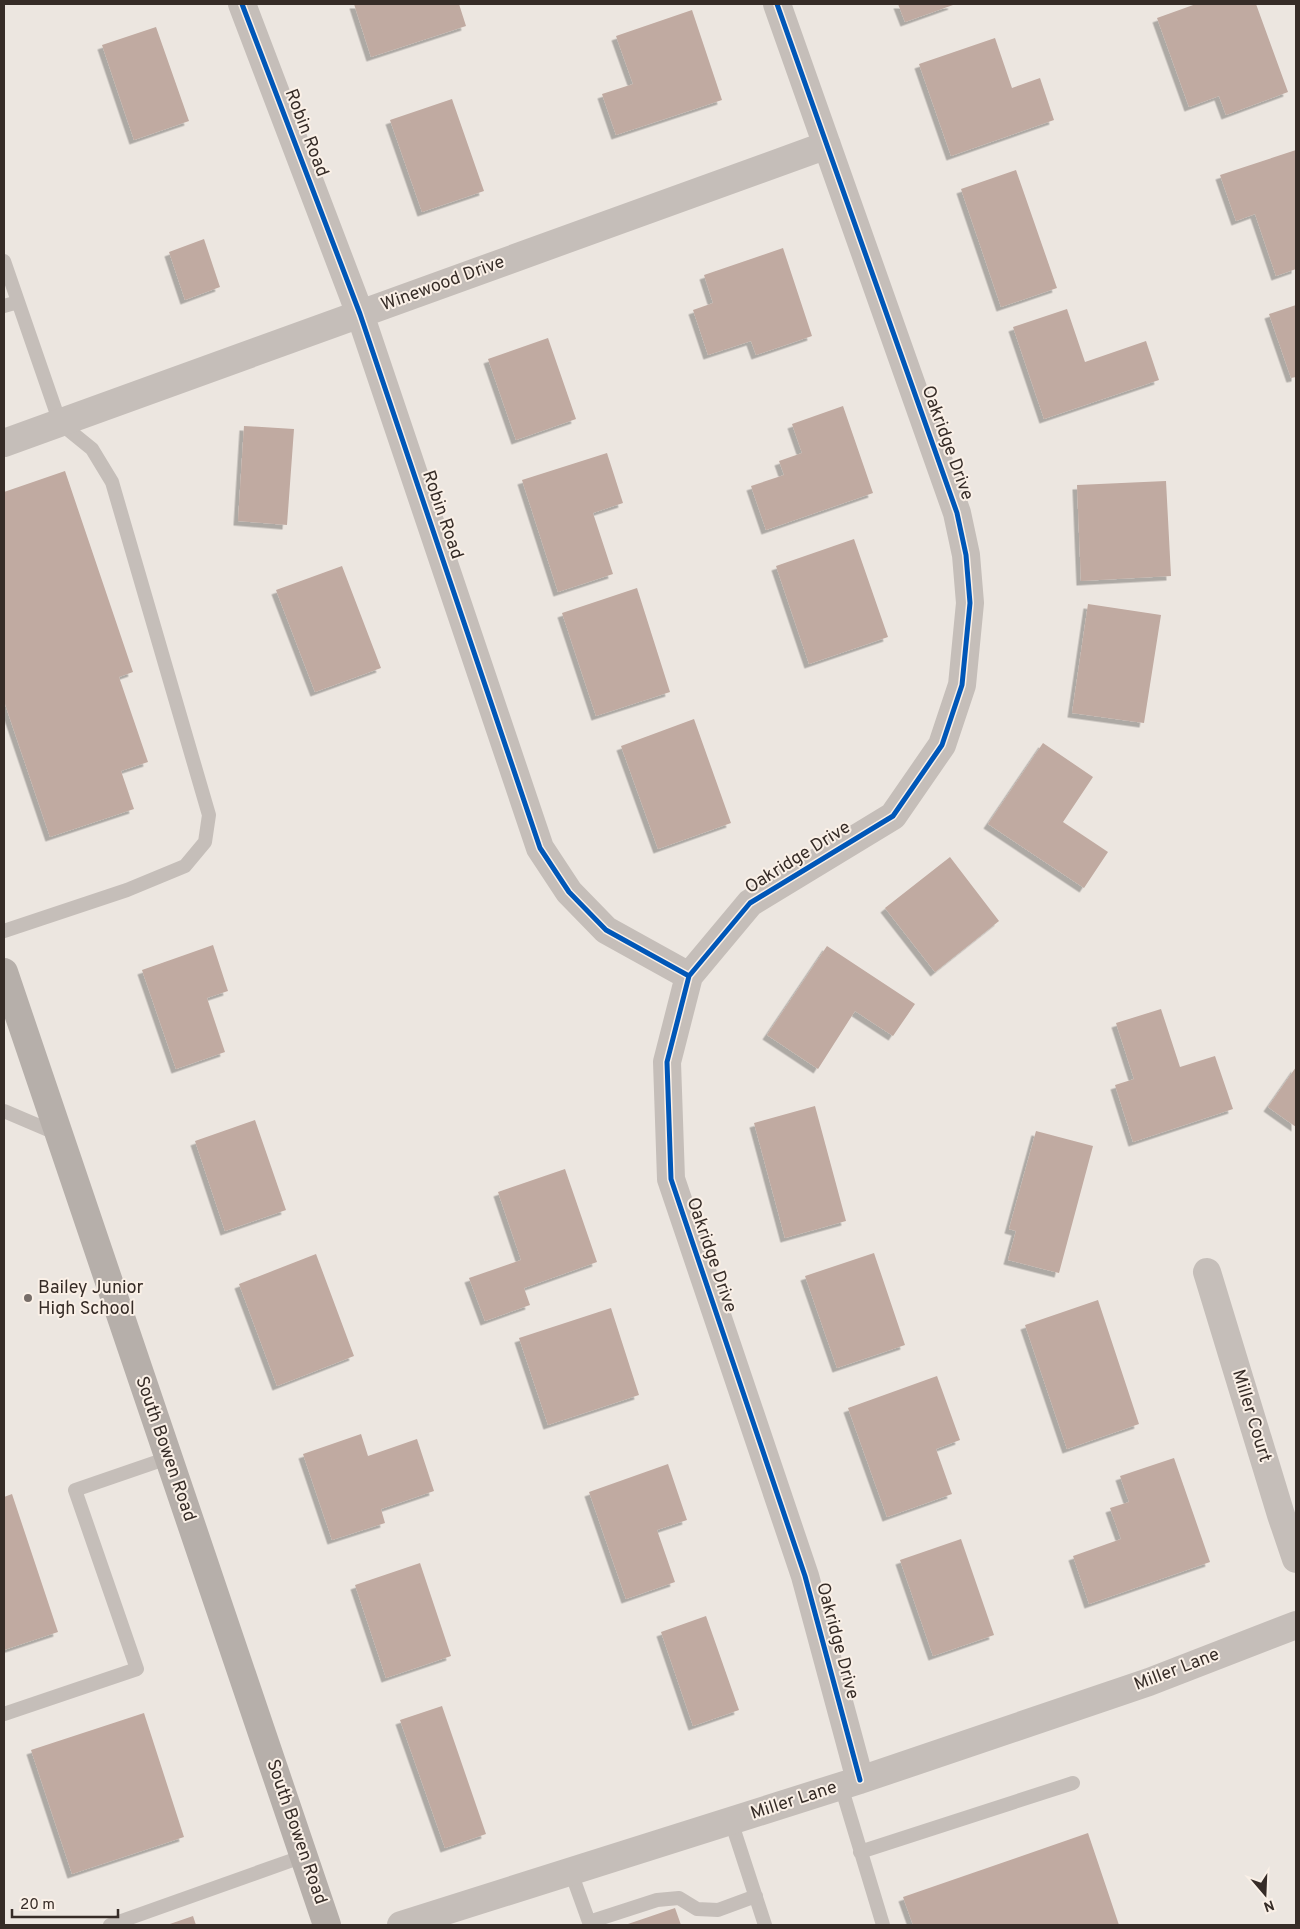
<svg xmlns="http://www.w3.org/2000/svg" width="1300" height="1929" font-family="Overpass,sans-serif">
<style>
.building{fill:#c0aaa1;filter:url(#shadow)}
.lines{fill:none;stroke-linecap:round;stroke-linejoin:round}
.lane{stroke:#c5beb9;stroke-width:14}
.street{stroke:#c5beb9;stroke-width:28}
.secondary{stroke:#b6afaa;stroke-width:28}
.cycleway-casing{stroke:#faf0e7;stroke-width:8}
.cycleway{stroke:#0057b8;stroke-width:5}
.poi-dot{fill:#766d68;stroke:#faf0e7;stroke-width:2}
.labels{text-anchor:middle;dominant-baseline:central;stroke-width:4;stroke-linejoin:round;paint-order:stroke}
.street-label{font-size:18px;fill:#362c27;stroke:#faf0e7}
.poi-label{font-size:18px;fill:#362c27;stroke:#faf0e7;text-anchor:start}
</style>
<defs>
<filter id="shadow"><feDropShadow dx="-4.5" dy="4.5" stdDeviation="0" flood-color="#0004"/></filter>
</defs>
<rect width="100%" height="100%" fill="#ece6e0"/>
<!-- building -->
<path class="building" d="M354,4H459L466,26L371,57Z
M898,4H952L953,5L905,22Z
M1196,4H1256L1288,92L1226,115L1219,96L1189,107L1157,18Z
M692,10L722,100L616,135L602,94L633,84L616,36Z
M156,27L189,121L134,140L102,45Z
M995,38L1012,88L1040,78L1054,120L951,156L919,64Z
M452,99L484,191L422,212L390,120Z
M1296,150V269L1276,276L1255,214L1236,221L1220,175Z
M1016,170L1057,288L1001,307L961,189Z
M204,239L220,287L185,300L169,252Z
M783,248L812,336L756,355L751,341L708,355L693,310L713,303L704,275Z
M1296,305V377L1291,378L1269,314Z
M1067,309L1085,362L1146,341L1159,380L1044,419L1013,327Z
M548,338L576,419L516,440L488,359Z
M843,406L873,493L766,530L751,486L784,475L779,461L802,453L792,424Z
M244,426L294,429L287,525L238,521Z
M607,453L623,503L593,513L613,574L558,592L522,480Z
M65,471L133,672L119,677L148,762L121,771L134,809L50,837L4,701V492Z
M1166,481L1171,576L1081,581L1077,485Z
M854,539L888,637L809,664L776,566Z
M342,566L381,668L315,692L276,590Z
M637,588L670,692L596,716L562,613Z
M1088,604L1161,615L1144,723L1072,713Z
M694,719L731,823L658,849L621,746Z
M1043,743L1093,777L1063,822L1108,852L1084,888L988,824Z
M950,857L999,921L935,972L885,908Z
M213,945L228,991L207,998L225,1052L176,1069L142,970Z
M827,946L915,1004L893,1036L855,1011L818,1069L767,1035Z
M1161,1009L1180,1067L1215,1056L1233,1109L1133,1142L1115,1085L1134,1079L1116,1023Z
M1296,1067V1127L1268,1107Z
M815,1106L846,1221L785,1238L754,1123Z
M255,1120L286,1210L225,1231L195,1141Z
M1036,1131L1093,1146L1059,1273L1008,1260L1016,1231L1009,1229Z
M565,1169L597,1262L524,1288L530,1305L485,1321L469,1278L521,1260L498,1192Z
M874,1253L905,1345L837,1368L805,1276Z
M316,1254L354,1356L277,1386L239,1284Z
M1098,1300L1139,1424L1067,1449L1025,1325Z
M611,1308L639,1395L548,1425L519,1338Z
M937,1376L960,1440L936,1449L952,1494L887,1517L848,1408Z
M361,1434L368,1456L417,1439L434,1491L381,1509L385,1523L332,1540L303,1454Z
M1174,1458L1210,1562L1089,1604L1073,1556L1121,1539L1110,1508L1129,1502L1120,1476Z
M668,1464L687,1520L657,1530L675,1582L626,1599L589,1492Z
M12,1494L58,1632L4,1650V1497Z
M961,1539L994,1635L933,1656L900,1560Z
M420,1563L451,1656L386,1678L355,1585Z
M706,1616L739,1710L693,1726L661,1632Z
M442,1706L486,1834L445,1848L400,1720Z
M144,1713L184,1837L72,1874L31,1750Z
M1088,1833L1119,1925H913L903,1897Z
M675,1908L681,1925H625Z
M193,1916L196,1925H167Z"/>
<g class="lines">
<!-- lane -->
<path class="lane" d="M4,261L60,423L92,449L112,482L209,815L205,842L185,866L127,890L4,931
M4,306L18,302
M4,1111L58,1134
M4,1714L137,1669L75,1490L168,1458
M841,1786L883,1925
M731,1821L765,1925
M860,1852L1073,1783
M571,1872L589,1922L657,1900L679,1898L697,1909L718,1910L756,1896
M110,1925L304,1856"/>
<!-- street -->
<path class="street" d="M242,4L360,314L540,848L569,892L606,930L689,976
M777,4L957,513L966,555L970,603L962,685L942,745L893,816L750,903L689,976L667,1062L671,1179L805,1576L860,1780
M4,443L827,145
M1207,1272L1281,1515L1296,1559
M401,1925L860,1780L1149,1682L1296,1625"/>
<!-- secondary -->
<path class="secondary" d="M4,972L327,1925"/>
<defs>
<path id="cycleway" d="M242,4L360,314L540,848L569,892L606,930L689,976
M777,4L957,513L966,555L970,603L962,685L942,745L893,816L750,903L689,976L667,1062L671,1179L805,1576L860,1780"/>
</defs>
<!-- cycleway casing -->
<use href="#cycleway" class="cycleway-casing"/>
<!-- cycleway -->
<use href="#cycleway" class="cycleway"/>
</g>
<!-- markers -->
<circle class="poi-dot" cx="28" cy="1298" r="5"/>
<g class="labels">
<!-- street labels -->
<g class="street-label">
<text transform="translate(306 133) rotate(69)">Robin Road</text>
<text transform="translate(443 284) rotate(-20)">Winewood Drive</text>
<text transform="translate(947 443) rotate(70)">Oakridge Drive</text>
<text transform="translate(442 515) rotate(71)">Robin Road</text>
<text transform="translate(798 858) rotate(-32)">Oakridge Drive</text>
<text transform="translate(711 1255) rotate(71)">Oakridge Drive</text>
<text transform="translate(1251 1416) rotate(73)">Miller Court</text>
<text transform="translate(165 1449) rotate(71)">South Bowen Road</text>
<text transform="translate(837 1641) rotate(75)">Oakridge Drive</text>
<text transform="translate(1177 1670) rotate(-21)">Miller Lane</text>
<text transform="translate(794 1801) rotate(-18)">Miller Lane</text>
<text transform="translate(296 1832) rotate(71)">South Bowen Road</text>
</g>
<!-- poi labels -->
<g class="poi-label">
<text x="38" y="1288">Bailey Junior<tspan x="38" dy="21">High School</tspan></text>
</g>
</g>
<!-- border -->
<rect width="1300" height="1929" fill="none" stroke="#362c27" stroke-width="10"/>
<!-- north arrow -->
<g transform="translate(1265 1894) rotate(161)" stroke="#faf0e7" stroke-width="4" paint-order="stroke">
<path d="M0-4L9 19L0 12L-9 19Z" fill="#362c27"/>
<text y="-8" font-size="14" font-weight="bold" text-anchor="middle" fill="#362c27">N</text>
</g>
<!-- scale -->
<path d="M12 1909v8h106v-8" fill="none" stroke="#362c27" stroke-width="2.5"/>
<text x="20" y="1909" font-size="15" fill="#362c27" stroke="#faf0e7" stroke-width="4" paint-order="stroke">20 m</text>
</svg>
